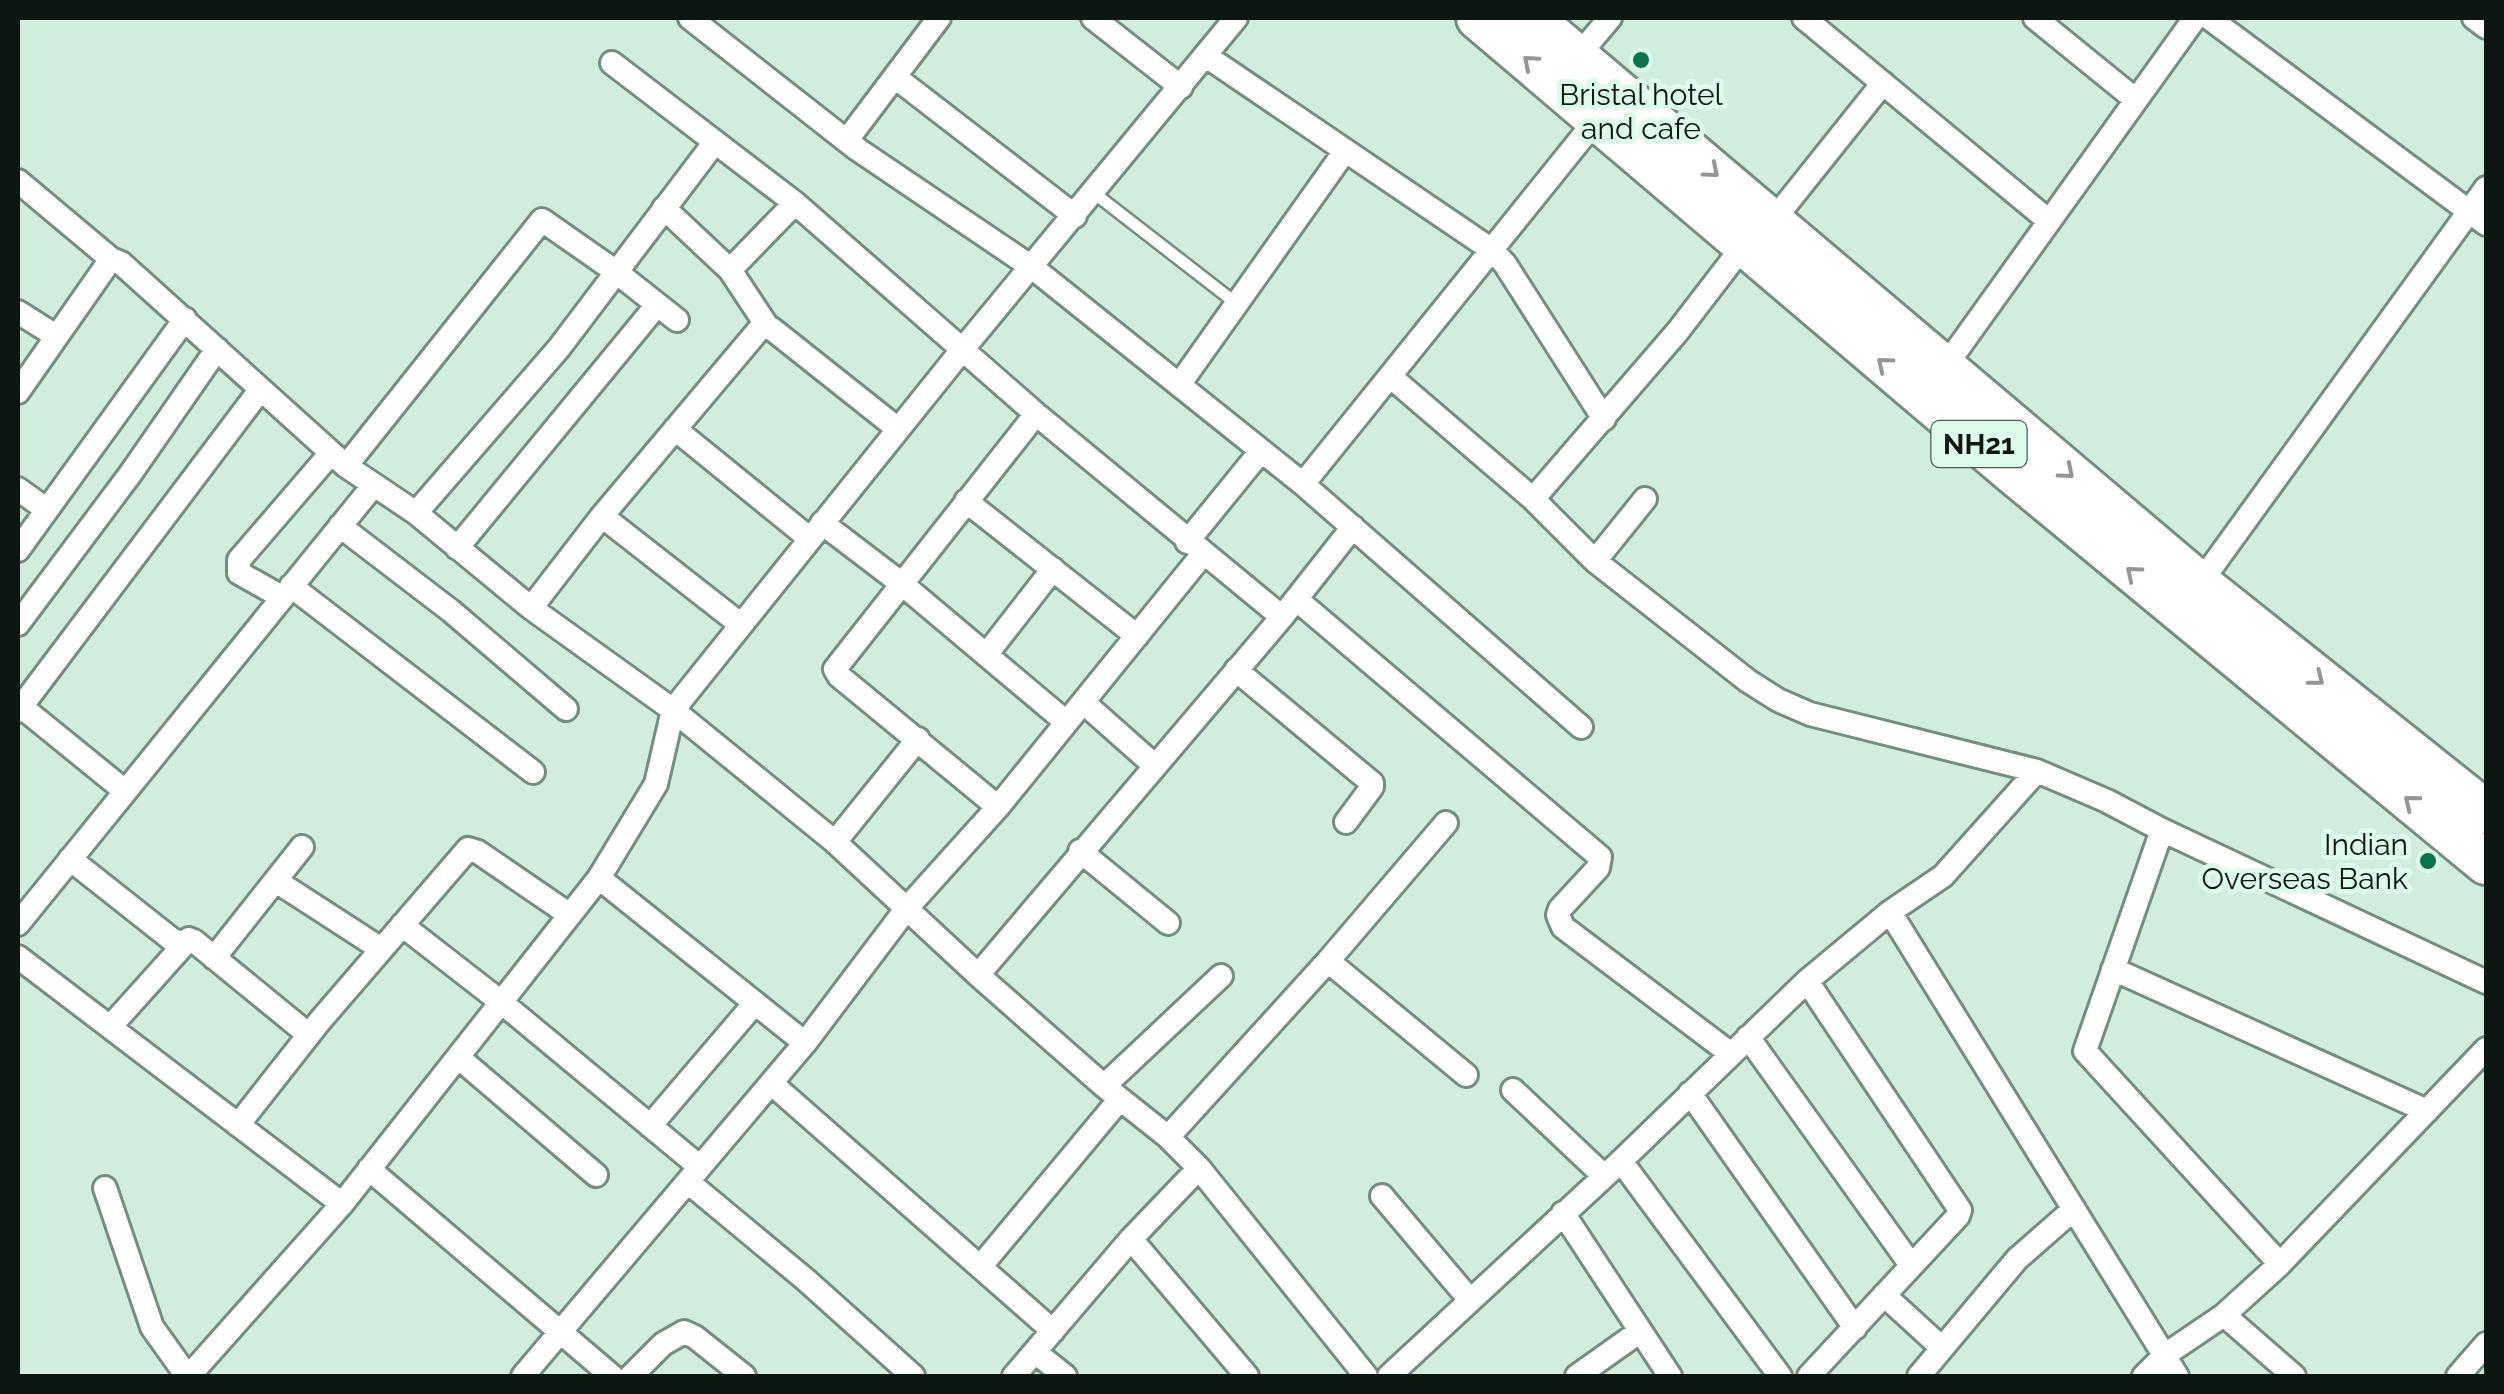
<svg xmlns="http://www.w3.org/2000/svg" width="2504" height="1394" font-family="Raleway,sans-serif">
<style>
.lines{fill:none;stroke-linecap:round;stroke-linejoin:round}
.lane-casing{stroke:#738e7f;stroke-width:16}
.street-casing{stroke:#738e7f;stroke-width:28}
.highway-casing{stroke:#738e7f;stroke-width:48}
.lane{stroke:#fff;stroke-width:11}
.street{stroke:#fff;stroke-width:22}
.highway{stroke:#fff;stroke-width:42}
.oneway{stroke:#929794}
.poi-dot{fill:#07754e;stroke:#ddfbea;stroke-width:4}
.labels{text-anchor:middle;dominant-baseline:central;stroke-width:10;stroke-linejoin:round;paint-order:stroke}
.shield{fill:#ddfbea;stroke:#4b5b52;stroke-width:2.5}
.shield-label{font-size:28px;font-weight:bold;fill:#0c1711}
.poi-label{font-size:30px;fill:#0c1711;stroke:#ddfbea}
</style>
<rect width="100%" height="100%" fill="#d0eddd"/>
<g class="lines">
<defs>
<path id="lane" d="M1094,193L1237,304"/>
<path id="street" d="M690,18L857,149L1033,268L1303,484L1581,727
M1093,18L1181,87
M1804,18L2049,221
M2035,18L2136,100
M2209,18L2486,224
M2474,18L2486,27
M1206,56L1492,250L1505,264L1604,419
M1577,57L1610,18
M612,63L795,203L1036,414L1282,617
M895,77L1075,216
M847,140L939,18
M18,181L111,259L121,263L346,466L416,513L531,608L673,710L835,842L978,975L1104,1086L1168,1137L1199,1168L1366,1376
M664,208L730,270L767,326
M1772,222L1883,83
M730,270L795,203
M18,312L56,336
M1944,368L2195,18
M1391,377L1533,499L1595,561L1748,681L1778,700L1810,714L2037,771L2107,801L2162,830L2486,982
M1179,385L1345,151
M18,392L111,259
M675,429L809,538
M346,466L542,220L615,271L677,320
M1303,484L1597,119
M18,489L47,510
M1533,499L1678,331L1744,245
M966,501L1137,636
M416,513L559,348L715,142
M602,516L740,624
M822,523L902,584L1066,722
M340,526L451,611L566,709
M1187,542L1261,451
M457,548L657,305
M18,550L185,319
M1595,561L1645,499
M291,586L533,772
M2195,590L2486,188
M282,597L239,573V560L331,453
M1296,599L1600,857L1598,868L1560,909L1558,915L1563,927L1731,1054
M531,608L602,516L762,326L772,329L898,429
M18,624L131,473L217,349
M986,655L1053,569
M1236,670L1372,783V787L1346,822
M1083,702L1154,765
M18,704L125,791
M18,711L260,390
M998,807L839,676L835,669L1036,414
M2162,830L2085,1051L2280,1264
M835,842L918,739
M1080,851L1168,923
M70,859L175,942L194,941L309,1035
M599,878L805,1043
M276,881L381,949
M1890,912L2177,1376
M18,924L373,486
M402,925L501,1002L700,1167
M18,957L342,1204
M214,958L302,847
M1328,961L1466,1075
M2113,969L2427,1111
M978,975L1282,617L1353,527
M1807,981L1960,1210L1958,1216L1809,1376
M110,1027L189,939
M1748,1037L1911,1265
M458,1057L596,1175
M771,1083L1053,1331
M1104,1086L1221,976
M1513,1090L1604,1176
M1690,1093L1855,1328
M238,1125L319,1022L468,849L478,852L570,915
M650,1126L755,1003
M1168,1137L1328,961L1446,823
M1621,1161L1780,1376
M369,1169L612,1376
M688,1182L806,1280L913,1376
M105,1188L152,1327L187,1376
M1382,1196L1470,1300
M1563,1213L1670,1376
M1131,1239L1247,1376
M980,1267L1120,1099
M1884,1295L1942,1348
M2224,1315L2294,1376
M1035,1352L1065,1376
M189,1376L342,1204L599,878L656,784L673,710L962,350L1236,18
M523,1376L805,1043L907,908L998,807L1203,554
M631,1376L663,1344L684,1332L695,1337L744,1376
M1014,1376L1131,1239L1199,1168
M1389,1376L1621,1161L1807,981L1890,912L1943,876L2037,771
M1577,1376L1639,1332
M1919,1376L2017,1259L2074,1209
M2144,1376L2165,1355L2224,1315L2280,1264L2486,1049
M2458,1376L2486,1344"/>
<path id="highway" d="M1478,18L2011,471L2486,863
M1531,18L2200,584L2486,812"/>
</defs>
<!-- lane casing -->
<use href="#lane" class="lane-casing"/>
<!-- street casing -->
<use href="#street" class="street-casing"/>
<!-- highway casing -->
<use href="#highway" class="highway-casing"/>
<!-- lane -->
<use href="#lane" class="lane"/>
<!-- street -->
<use href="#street" class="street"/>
<!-- highway -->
<use href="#highway" class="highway"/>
</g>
<!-- one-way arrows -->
<defs><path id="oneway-chevron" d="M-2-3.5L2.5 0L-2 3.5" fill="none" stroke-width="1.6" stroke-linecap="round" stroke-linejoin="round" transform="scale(2.5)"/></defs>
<g class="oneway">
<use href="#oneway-chevron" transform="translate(1530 62) rotate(-139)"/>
<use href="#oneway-chevron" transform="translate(1712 171) rotate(40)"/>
<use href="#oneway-chevron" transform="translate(1884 364) rotate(-140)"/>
<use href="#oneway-chevron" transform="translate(2067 472) rotate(40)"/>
<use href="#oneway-chevron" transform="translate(2133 573) rotate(-140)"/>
<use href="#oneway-chevron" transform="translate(2317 679) rotate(38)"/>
<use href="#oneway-chevron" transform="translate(2411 802) rotate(-141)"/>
</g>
<!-- markers -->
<g class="poi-dot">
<circle cx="1641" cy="60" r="10"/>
<circle cx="2428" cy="861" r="10"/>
</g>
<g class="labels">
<!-- shield labels -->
<rect class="shield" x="1931.5" y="421" width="95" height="46" rx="8"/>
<g class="shield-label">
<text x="1979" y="444">NH21</text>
</g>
<!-- poi labels -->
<g class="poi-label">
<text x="1641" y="94">Bristal hotel<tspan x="1641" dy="34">and cafe</tspan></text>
<text x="2408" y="844" text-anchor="end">Indian<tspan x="2408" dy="34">Overseas Bank</tspan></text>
</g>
</g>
<!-- border -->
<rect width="2504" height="1394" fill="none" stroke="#0c1711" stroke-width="40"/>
</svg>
